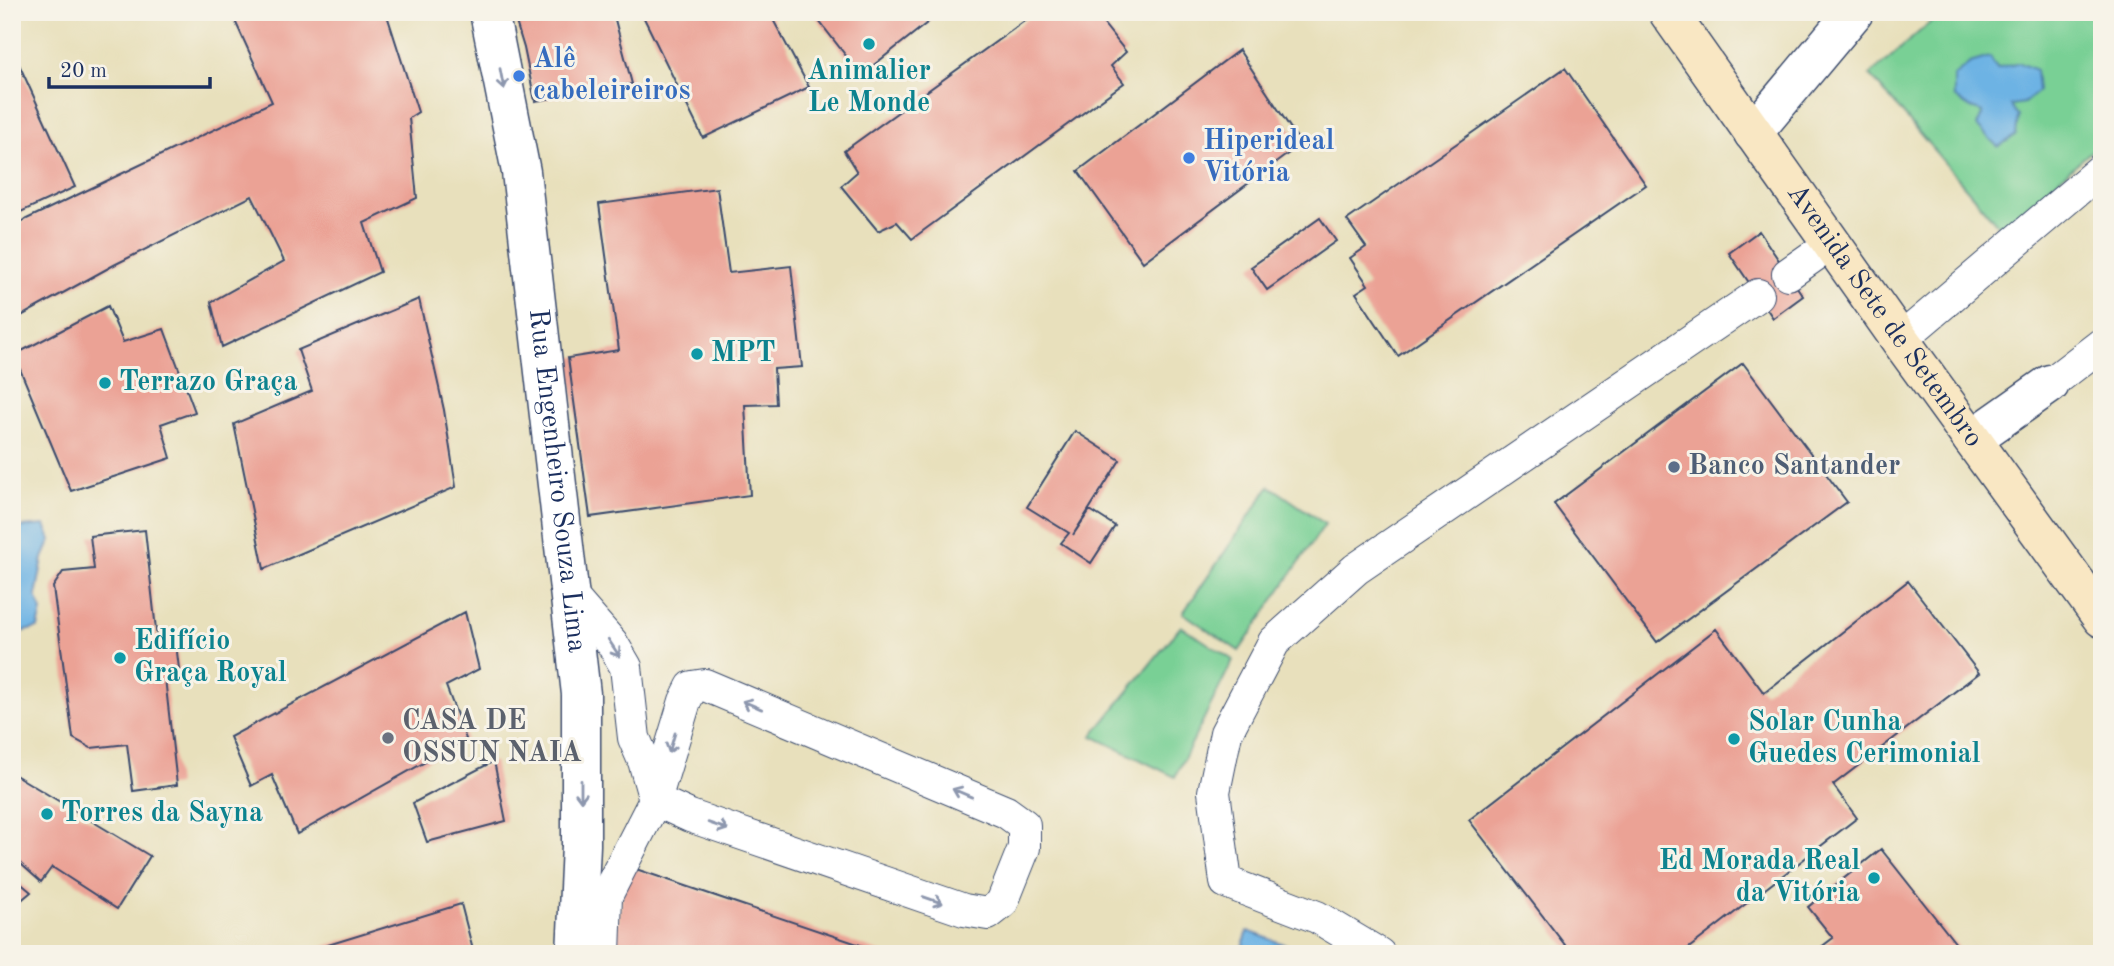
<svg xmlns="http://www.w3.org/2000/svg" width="2114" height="966" font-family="'Old Standard TT',serif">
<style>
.green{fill:#79d095;stroke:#4a807a;stroke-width:2}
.water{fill:#6db3e4;stroke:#4471a1;stroke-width:2}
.building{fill:#eba295}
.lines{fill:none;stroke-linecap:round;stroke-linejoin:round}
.service-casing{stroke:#3a4a6c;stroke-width:34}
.minor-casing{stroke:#3a4a6c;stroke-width:41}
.tertiary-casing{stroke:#3a4a6c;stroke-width:41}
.secondary-casing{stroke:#3a4a6c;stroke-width:41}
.service{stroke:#fff;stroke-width:32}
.minor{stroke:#fff;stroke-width:38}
.tertiary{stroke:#fff;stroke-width:38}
.secondary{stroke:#f9e7c3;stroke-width:38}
.oneway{stroke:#8d97ae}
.culture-dot{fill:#0f9aa8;stroke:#f7f3e8;stroke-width:2.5}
.shop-dot{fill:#3f7fe0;stroke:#f7f3e8;stroke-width:2.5}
.service-dot{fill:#5c6f8a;stroke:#f7f3e8;stroke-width:2.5}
.worship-dot{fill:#6b7280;stroke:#f7f3e8;stroke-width:2.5}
.labels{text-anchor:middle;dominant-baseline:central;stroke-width:6;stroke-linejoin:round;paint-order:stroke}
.shop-label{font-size:28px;font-weight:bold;fill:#366cbe;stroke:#f7f3e8;text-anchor:start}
.culture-label{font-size:28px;font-weight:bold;fill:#0d838f;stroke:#f7f3e8;text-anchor:start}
.street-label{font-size:28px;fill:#1b2f5e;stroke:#f7f3e8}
.service-label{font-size:28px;font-weight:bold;fill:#4e5e75;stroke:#f7f3e8;text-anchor:start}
.worship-label{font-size:28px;font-weight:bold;fill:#5b616d;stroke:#f7f3e8;text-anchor:start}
</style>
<rect width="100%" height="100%" fill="#f7f3e8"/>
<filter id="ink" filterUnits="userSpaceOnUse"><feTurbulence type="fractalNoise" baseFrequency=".0143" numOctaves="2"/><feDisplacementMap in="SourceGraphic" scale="14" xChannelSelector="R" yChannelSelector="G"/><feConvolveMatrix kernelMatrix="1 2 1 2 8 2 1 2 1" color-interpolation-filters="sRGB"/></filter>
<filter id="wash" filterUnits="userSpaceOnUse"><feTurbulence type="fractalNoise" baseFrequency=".00686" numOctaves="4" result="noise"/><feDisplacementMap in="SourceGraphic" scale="28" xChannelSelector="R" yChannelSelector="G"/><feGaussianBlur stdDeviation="1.57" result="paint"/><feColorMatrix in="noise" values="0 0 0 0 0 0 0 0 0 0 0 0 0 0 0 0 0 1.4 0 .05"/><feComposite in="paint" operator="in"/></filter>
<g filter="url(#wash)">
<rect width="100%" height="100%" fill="#e8e0bc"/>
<!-- green -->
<path class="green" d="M1942,12H2090L2102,26V142L2001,229L1870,75Z
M1270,486L1325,524L1239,651L1183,613Z
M1181,626L1233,660L1175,777L1092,736Z"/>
<!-- water -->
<path class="water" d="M1990,57L1997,69L2019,63L2036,70L2038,91L2024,103L2011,105L2018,116L2016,135L1998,147L1977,126L1983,112L1971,108L1954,97V76L1970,63Z
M45,525L51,540L43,558L36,596L42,611L38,628L12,634V528Z
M1248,931L1311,954H1240Z"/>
<g id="blocks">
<!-- building -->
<path class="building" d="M231,12H386L418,112L409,118L417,198L364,223L380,272L222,347L211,302L284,261L252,196L114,265L12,321V226L272,102Z
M513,12H613L632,84L535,101L524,48Z
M641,12H769L809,87L703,138Z
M812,12H941L861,75Z
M1037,12H1075L1081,21L1095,13L1126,52L1111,66L1124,83L912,239L897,222L878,231L841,186L857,172L844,151Z
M1226,12H1240L1231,19Z
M12,49L75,187L12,216Z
M1239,50L1301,144L1143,262L1078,171Z
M1565,68L1646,185L1398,356L1356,293L1368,285L1350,258L1366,247L1347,220Z
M717,188L729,273L791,266L802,367L774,369L776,404L745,405L750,495L590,517L568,358L619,350L599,204Z
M1320,218L1336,241L1267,290L1251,267Z
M1759,231L1803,296L1773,318L1729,253Z
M419,299L444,410L456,487L264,569L234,424L312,391L298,350Z
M108,306L123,342L164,329L195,412L161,424L171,458L71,491L14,355Z
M1743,363L1847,502L1657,642L1554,504Z
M1075,431L1120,460L1073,535L1090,510L1115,526L1091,563L1061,543L1069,533L1027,507Z
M145,530L157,639L175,636L180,677L165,678L177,785L133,791L127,744L91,748L73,738L53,587L63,572L94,569L90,536Z
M1908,581L1979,673L1833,785L1857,818L1681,954H1572L1469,820L1716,629L1764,693Z
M465,612L479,669L446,686L466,739L297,834L272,775L251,786L230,737Z
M494,761L506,821L427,842L413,803Z
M12,773L150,856L117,909L52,867L41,882L12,856Z
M1881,849L1964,954H1812L1833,938L1808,907Z
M627,866L884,953L883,954H613Z
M12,876L31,892L12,908Z
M461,904L474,954H302V953Z"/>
</g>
</g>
<g filter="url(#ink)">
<use href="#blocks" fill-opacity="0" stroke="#3a4a6c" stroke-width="2"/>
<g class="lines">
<defs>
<path id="service" d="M1788,274L1832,243
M1900,340L2102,169
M2050,384L2102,344
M571,596L612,643L626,667L634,738L644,761L655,800L690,816L964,910L988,914L1002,903L1024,848V825L1006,812L705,685L692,687L685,701L655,800L606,896L604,954
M1379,954L1317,917L1226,882L1214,792L1226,733L1274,642L1356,569L1758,295"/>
<path id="minor" d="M1753,133L1854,12
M1972,439L2050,384"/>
<g id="tertiary">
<path id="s1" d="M489,12L521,172L581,694V845L576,954"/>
</g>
<g id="secondary">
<path id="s2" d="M1668,12L1900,340L2102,618"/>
</g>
</defs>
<!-- service casing -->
<use href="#service" class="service-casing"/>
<!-- minor casing -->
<use href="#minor" class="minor-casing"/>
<!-- tertiary casing -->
<use href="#tertiary" class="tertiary-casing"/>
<!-- secondary casing -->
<use href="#secondary" class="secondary-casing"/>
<!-- service -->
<use href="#service" class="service"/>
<!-- minor -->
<use href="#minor" class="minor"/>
<!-- tertiary -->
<use href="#tertiary" class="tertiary"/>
<!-- secondary -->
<use href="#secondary" class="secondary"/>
</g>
<!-- one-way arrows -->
<defs><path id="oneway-shaft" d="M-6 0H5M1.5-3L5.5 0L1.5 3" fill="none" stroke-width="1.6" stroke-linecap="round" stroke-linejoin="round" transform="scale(1.75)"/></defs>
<g class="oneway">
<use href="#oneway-shaft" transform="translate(502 79) rotate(79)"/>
<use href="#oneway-shaft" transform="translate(614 648) rotate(57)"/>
<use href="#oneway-shaft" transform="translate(752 705) rotate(-157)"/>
<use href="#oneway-shaft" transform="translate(672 743) rotate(107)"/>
<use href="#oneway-shaft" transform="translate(581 791) rotate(90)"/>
<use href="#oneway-shaft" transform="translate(962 793) rotate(-157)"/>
<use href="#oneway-shaft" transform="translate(718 826) rotate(19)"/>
<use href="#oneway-shaft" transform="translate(933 900) rotate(19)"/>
</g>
</g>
<!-- markers -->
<g class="culture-dot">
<circle cx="869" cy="44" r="7"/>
<circle cx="697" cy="354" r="7"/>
<circle cx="105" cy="383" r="7"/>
<circle cx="120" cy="658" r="7"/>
<circle cx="1734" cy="739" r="7"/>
<circle cx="47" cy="814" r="7"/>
<circle cx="1874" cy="878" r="7"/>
</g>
<g class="shop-dot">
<circle cx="519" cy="76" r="7"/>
<circle cx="1189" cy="158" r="7"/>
</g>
<circle class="service-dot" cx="1674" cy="467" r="7"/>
<circle class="worship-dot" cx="388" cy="738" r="7"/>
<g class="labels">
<!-- shop labels -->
<g class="shop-label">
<text x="533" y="60">Alê<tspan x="533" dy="32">cabeleireiros</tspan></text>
<text x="1203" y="142">Hiperideal<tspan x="1203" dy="32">Vitória</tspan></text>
</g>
<!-- culture labels -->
<g class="culture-label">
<text x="869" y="72" text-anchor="middle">Animalier<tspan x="869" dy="32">Le Monde</tspan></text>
<text x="711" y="354">MPT</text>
<text x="119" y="383">Terrazo Graça</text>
<text x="134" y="642">Edifício<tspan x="134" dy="32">Graça Royal</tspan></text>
<text x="1748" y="723">Solar Cunha<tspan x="1748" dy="32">Guedes Cerimonial</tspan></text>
<text x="61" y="814">Torres da Sayna</text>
<text x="1860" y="862" text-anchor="end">Ed Morada Real<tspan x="1860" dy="32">da Vitória</tspan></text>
</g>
<!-- street labels -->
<g class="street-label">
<text stroke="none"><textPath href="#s2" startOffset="373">Avenida Sete de Setembro</textPath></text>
<text stroke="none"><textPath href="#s1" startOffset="474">Rua Engenheiro Souza Lima</textPath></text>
</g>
<!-- service labels -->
<g class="service-label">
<text x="1688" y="467">Banco Santander</text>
</g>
<!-- worship labels -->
<g class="worship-label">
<text x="402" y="722">CASA DE<tspan x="402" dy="32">OSSUN NAIA</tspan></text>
</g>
</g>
<!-- margin -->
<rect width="2114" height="966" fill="none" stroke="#f7f3e8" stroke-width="42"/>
<!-- scale -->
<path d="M49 77v10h161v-10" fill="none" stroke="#1b2f5e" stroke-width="3.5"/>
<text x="60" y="77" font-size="21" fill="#1b2f5e" stroke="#f7f3e8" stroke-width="5" paint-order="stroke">20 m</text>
</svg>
